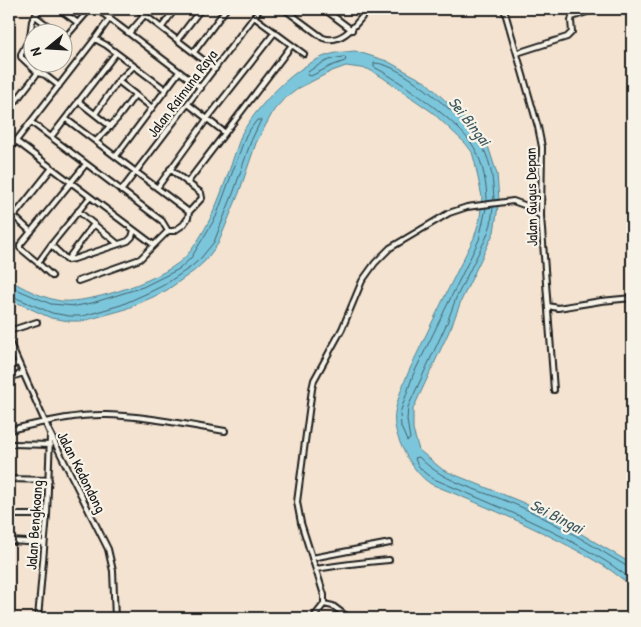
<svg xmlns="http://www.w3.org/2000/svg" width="641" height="627" font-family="'Patrick Hand',sans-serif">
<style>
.water{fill:#7cc6dc;stroke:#56828f}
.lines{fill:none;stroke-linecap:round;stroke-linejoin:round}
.shore{stroke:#426069;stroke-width:1}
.street-casing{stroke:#1c1c1c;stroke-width:8}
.street{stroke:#f7f3e8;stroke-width:4}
.labels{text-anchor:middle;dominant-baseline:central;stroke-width:4.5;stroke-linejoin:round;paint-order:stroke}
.street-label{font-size:15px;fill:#1c1c1c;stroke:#f7f3e8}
.water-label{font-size:16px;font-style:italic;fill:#3e585f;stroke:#f7f3e8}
</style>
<rect width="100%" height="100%" fill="#f3e3d0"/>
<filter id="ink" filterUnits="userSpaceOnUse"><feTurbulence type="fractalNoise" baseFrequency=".02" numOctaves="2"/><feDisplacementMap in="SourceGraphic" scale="10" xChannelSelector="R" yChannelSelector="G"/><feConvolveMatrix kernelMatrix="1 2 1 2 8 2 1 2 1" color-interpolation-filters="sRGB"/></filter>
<g filter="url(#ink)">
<!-- water -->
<path class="water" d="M355,51L387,61L427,83L479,133L488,146L497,174L499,200L494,232L461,301L452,325L413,409V430L419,450L443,470L524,503L563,523L632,564V586C623,580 614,572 604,566C550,533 490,508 431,484C412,472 391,435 395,412C400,386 414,361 425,337C441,304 457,271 474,238L480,218L482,197L475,163L472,152L466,144L432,112L382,77L368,69L346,66L332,71L299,88L283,100L274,110L256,143L239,193L218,244L205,261L194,271L167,290L153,297L123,310L83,321H69L51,318L9,299V279C21,288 46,299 61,301C91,304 169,278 188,254C215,222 228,172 242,133C259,104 296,65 328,55C337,52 346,52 355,51Z"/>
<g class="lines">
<!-- shore -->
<path class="shore" d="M344,57L346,59L345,61L331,66L311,76L307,75L308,72C319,64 330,58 344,57Z
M487,201C487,186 483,163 475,149C461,123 401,81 374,67V63C401,62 471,124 483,148C492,164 493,183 494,200
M486,208L479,240L413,375L400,413L401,427L407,441L410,439L407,420L408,407L447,323L456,298L486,238L491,224L493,207
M9,286L51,304L76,306L92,303L143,287L179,269L191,258L216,217L246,135L257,120H261L251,141L234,191L214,242L201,258L191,267L164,285L150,292L121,305L83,316H69L52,313L9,295
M632,568L628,567C593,546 559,524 521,507C488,492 444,484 419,457L415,458C417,467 426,475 434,479C492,504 553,528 607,562C616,568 624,574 632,580"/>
<defs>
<path id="street" d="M59,9L78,23
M97,9L201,88
M137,9L215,69
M284,9L323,38C340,44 353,28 362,17L361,13L357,9
M324,9L352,30
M504,9L538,127L542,147L541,216L554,390
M35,16L40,9
M254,17L304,54
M162,27L175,9
M130,32L150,9
M30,37L21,54V57L38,73L45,75L59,86
M95,39L106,45L166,90
M178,39L201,9
M32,40L30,37L32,21L35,16L56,32
M62,41L90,9
M194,52L226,9
M517,53L567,37L572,32L571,21L572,17L596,9
M118,81L151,107
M78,101L111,127
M188,104L224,132
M9,110L46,62
M95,114L118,81L134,66
M66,119L189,212
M31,122L162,221L168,231
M51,137L116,53
M16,141L154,245
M96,141L117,119L135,95
M9,150L95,39L110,18
M116,156L179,72
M86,164L20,245V248L38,263L51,245L67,260L74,259L128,241L132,237L134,230
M187,183L292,45
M157,188L207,119L275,32
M121,191L260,9
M78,211L118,244
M31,232L14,216L52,168
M51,245L90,197
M67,260L94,224
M38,263L52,276
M78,281L140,259L168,231H174L183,225L188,218L189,212L202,198L201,193L170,169
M548,306L558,308L601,301L632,298
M9,331L37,322
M9,341L50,433L108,549L113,571L115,618
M9,367L18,363
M9,378L23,373
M9,430C41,423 74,414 107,415C146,416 186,425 225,431
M13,444L51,445
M9,479L49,480
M9,515H47
M9,541L44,543
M312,558L390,543
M316,569C340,565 365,562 389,560
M324,604L333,606L349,618
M38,618L47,515L50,436
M313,618L324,604V595L301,523L297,502L312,389L314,380L342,329L362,281L375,263L390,248L449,213L467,207L513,201L524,205L541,216"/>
</defs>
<!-- street casing -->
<use href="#street" class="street-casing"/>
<!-- street -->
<use href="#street" class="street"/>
</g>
</g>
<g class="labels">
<!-- street labels -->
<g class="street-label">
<text transform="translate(182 93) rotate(-53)">Jalan Raimuna Raya</text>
<text transform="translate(531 197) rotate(-91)">Jalan Gugus Depan</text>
<text transform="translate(82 472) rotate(63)">Jalan Kedondong</text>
<text transform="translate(34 525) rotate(-86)">Jalan Bengkoang</text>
</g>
<!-- water labels -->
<g class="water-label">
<text transform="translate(470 121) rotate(52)">Sei Bingai</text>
<text transform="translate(557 516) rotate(27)">Sei Bingai</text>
</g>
</g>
<!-- margin -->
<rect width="641" height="627" fill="none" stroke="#f7f3e8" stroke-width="30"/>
<rect x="15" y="15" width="611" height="597" fill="none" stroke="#1c1c1c" stroke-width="2" filter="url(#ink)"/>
<!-- north arrow -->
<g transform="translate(48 48) rotate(252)"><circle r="24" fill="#f7f3e8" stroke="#9f9d96"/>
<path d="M0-4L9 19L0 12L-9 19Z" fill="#1c1c1c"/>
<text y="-8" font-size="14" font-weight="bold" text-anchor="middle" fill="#1c1c1c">N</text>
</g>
</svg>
